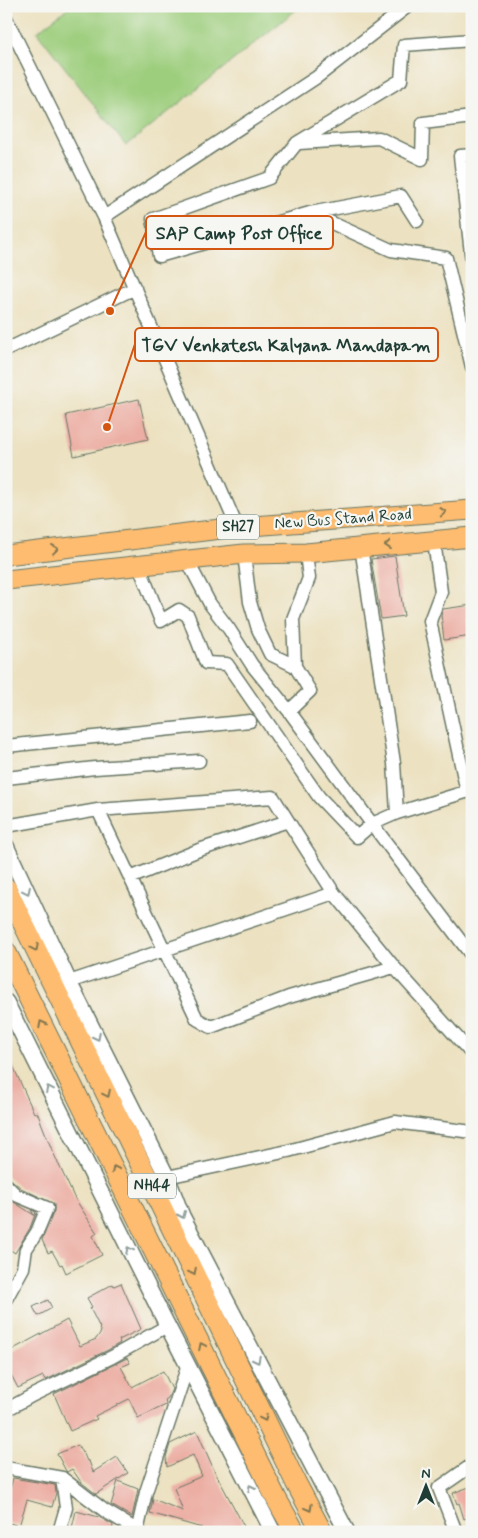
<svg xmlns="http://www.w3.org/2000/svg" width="478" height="1538" font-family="Mynerve,sans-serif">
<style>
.green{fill:#9dce7d;stroke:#5e8658}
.building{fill:#ecada3}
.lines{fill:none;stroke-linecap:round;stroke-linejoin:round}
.minor-casing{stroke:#677665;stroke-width:15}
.tertiary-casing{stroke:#677665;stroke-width:18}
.primary-casing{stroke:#677665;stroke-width:21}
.trunk-casing{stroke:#677665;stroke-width:22}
.minor{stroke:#fff;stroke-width:12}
.tertiary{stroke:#fff;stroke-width:15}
.primary{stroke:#fdbc6f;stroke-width:19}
.trunk{stroke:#fdbc6f;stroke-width:20}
.oneway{stroke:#83764f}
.oneway2{stroke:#8f9e9a}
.labels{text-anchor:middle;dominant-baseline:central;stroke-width:4.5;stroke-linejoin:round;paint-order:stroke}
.shield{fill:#f6f6f2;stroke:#60746d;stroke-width:1}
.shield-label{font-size:15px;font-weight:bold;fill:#1f3d34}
.street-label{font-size:16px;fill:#1f3d34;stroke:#f6f6f2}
.leader{fill:none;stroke:#d45610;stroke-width:2}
.callout-dot{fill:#d45610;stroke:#f6f6f2;stroke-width:2}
.callout{fill:#f6f6f2;stroke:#d45610;stroke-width:2}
.callout-label{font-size:18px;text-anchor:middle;font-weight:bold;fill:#1f3d34}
</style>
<rect width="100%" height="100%" fill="#f6f6f2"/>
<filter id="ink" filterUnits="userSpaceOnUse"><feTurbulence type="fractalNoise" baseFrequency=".02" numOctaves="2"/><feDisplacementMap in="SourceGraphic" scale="10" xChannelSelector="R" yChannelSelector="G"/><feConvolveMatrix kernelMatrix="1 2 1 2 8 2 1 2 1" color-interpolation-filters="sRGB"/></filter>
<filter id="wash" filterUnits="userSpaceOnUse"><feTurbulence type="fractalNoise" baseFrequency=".0096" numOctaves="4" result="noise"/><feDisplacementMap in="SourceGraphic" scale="20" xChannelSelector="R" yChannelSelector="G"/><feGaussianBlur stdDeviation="1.12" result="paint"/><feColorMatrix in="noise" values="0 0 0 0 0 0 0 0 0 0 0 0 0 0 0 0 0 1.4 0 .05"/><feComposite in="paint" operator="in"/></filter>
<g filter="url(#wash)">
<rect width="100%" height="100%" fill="#ece1c0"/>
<!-- green -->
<path class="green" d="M70,6H301L126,146L37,32Z"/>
<g id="blocks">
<!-- building -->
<path class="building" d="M139,399L148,439L74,456L66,415Z
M395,556L404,616L381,619L371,559Z
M472,605V636L444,640L441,615L443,609Z
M6,1050L34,1113L37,1112L52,1150L74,1197L97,1233L93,1236L102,1255L66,1273L62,1264L60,1265L52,1251L48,1253L42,1240L54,1211V1204L21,1188L6,1175Z
M6,1197L34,1215L31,1210L36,1212L30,1228L15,1253L6,1247Z
M121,1283L141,1329L119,1340L120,1343L108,1350L48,1379L45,1380L43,1376L18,1388L6,1365V1353L67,1320L80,1346L96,1339L101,1332L99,1329L100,1328L90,1308L92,1307L87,1298L113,1284L114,1286Z
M48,1300L52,1308L38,1316L33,1307Z
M127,1358L130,1363L121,1367L132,1387L163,1371L172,1389L168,1398L165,1400L166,1405L138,1418L129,1399L95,1416L97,1419L70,1431L54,1394Z
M197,1431L214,1470L247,1532H195L202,1528L150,1513L153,1499L183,1511L174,1488L202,1476L193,1455L167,1467L166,1457L170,1444Z
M78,1445L82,1453L83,1452L87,1461H89L93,1472L117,1457L128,1473L96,1494L81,1482L72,1469L67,1472L66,1471L57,1454Z
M13,1478L55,1485L56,1493L52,1507L27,1500L19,1526L6,1522V1503Z
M118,1481L138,1489L132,1517L111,1505Z
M472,1486V1516L464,1519L459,1503L457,1504L453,1493Z
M76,1511L99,1517L113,1525L112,1532H89L72,1528Z"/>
</g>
</g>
<g filter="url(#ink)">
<use href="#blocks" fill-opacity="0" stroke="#677665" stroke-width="1"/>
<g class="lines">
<defs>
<path id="minor" d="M6,18L104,217
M472,40L404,45L401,80L297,143L269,178L153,219L159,256L310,213L391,250L446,258L472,367
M299,143L379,138L422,159L423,123L472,117
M472,155L460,156L472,262
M310,213L401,196L417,221
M6,350L135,288
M237,527L104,217L317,77L408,6
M434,541L441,592L430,621L467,792
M361,547L394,763L397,813L472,790
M244,554L250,602L258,629L270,654L295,666
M187,560L210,604L229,629L252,665L289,711L310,691L295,666L293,619L309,578L306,553
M139,566L161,621L179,610L188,616L206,663L227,664L319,797L357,837L372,824L289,711
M6,746L250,721
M6,778L95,768L199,761
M98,810L273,797L288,821L199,850L130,878
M397,813L372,824L472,956
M288,821L334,893L394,967
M6,826L98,810L197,1019L211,1027L289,997L394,967L472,1054
M69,982L334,893
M167,1177L288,1151L395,1122L472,1132
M6,1185L16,1195L47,1208L37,1232L26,1249L23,1268L6,1299
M6,1410L33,1395L112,1357L167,1326
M6,1468L62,1478L66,1508L59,1532
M62,1478L105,1511L140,1532
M137,1532L146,1492L188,1365
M456,1532L439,1488L472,1465
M471,1532L472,1531"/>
<path id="tertiary" d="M6,846L69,982L167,1177L182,1216L347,1532
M6,1002L163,1317L273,1532"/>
<path id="primary" d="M6,555L237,527L472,510
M6,580L244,554L306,553L472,537"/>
<path id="trunk" d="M6,888L296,1483L322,1532
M6,952L277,1500L295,1532"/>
</defs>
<!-- minor casing -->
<use href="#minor" class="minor-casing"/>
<!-- tertiary casing -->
<use href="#tertiary" class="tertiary-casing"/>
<!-- primary casing -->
<use href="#primary" class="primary-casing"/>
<!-- trunk casing -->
<use href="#trunk" class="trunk-casing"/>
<!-- minor -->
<use href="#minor" class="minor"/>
<!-- tertiary -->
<use href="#tertiary" class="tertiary"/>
<!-- primary -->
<use href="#primary" class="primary"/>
<!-- trunk -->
<use href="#trunk" class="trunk"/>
</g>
<!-- one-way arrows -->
<defs><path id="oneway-chevron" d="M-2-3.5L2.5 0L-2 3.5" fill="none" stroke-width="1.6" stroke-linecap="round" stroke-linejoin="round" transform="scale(1.25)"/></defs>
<g class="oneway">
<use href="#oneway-chevron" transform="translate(443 512) rotate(-4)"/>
<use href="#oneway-chevron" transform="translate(388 545) rotate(175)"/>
<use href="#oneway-chevron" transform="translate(55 549) rotate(-7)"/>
<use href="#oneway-chevron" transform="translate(35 948) rotate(64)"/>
<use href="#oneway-chevron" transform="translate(42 1024) rotate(-117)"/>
<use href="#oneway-chevron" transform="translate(107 1094) rotate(64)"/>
<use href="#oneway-chevron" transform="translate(115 1169) rotate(-116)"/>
<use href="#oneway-chevron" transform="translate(193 1272) rotate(64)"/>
<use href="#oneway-chevron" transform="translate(202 1346) rotate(-116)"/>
<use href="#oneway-chevron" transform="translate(264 1418) rotate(64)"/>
<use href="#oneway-chevron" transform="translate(309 1508) rotate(62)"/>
</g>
<g class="oneway2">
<use href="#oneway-chevron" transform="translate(27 891) rotate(65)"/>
<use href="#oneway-chevron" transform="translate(97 1037) rotate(63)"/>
<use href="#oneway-chevron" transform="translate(49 1089) rotate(-116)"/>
<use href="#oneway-chevron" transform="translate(182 1215) rotate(66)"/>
<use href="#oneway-chevron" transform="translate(129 1250) rotate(-116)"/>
<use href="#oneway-chevron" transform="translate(257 1360) rotate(63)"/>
<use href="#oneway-chevron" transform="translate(251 1488) rotate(-117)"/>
</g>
</g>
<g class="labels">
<!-- shield labels -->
<g class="shield">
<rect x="217" y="514.5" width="42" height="25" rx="4"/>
<rect x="128" y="1173.5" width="48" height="25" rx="4"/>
</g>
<g class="shield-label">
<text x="238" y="527">SH27</text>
<text x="152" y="1186">NH44</text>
</g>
<!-- street labels -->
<g class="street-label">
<text transform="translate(343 519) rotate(-4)">New Bus Stand Road</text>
</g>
</g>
<!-- callouts -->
<path class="leader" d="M110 311L146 232M107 427L135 344"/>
<g class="callout-dot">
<circle cx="110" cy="311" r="5"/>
<circle cx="107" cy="427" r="5"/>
</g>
<g class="callout">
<rect x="146" y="216" width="187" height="33" rx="5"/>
<rect x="135" y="328" width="303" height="33" rx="5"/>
</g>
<g class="callout-label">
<text x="239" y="239">SAP Camp Post Office</text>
<text x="286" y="351">TGV Venkatesh Kalyana Mandapam</text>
</g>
<!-- margin -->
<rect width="478" height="1538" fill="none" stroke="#f6f6f2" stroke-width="25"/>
<!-- north arrow -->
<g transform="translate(426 1486)" stroke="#f6f6f2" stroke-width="4" paint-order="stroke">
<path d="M0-4L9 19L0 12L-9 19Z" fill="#1f3d34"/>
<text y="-8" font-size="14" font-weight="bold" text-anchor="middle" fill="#1f3d34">N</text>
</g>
</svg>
